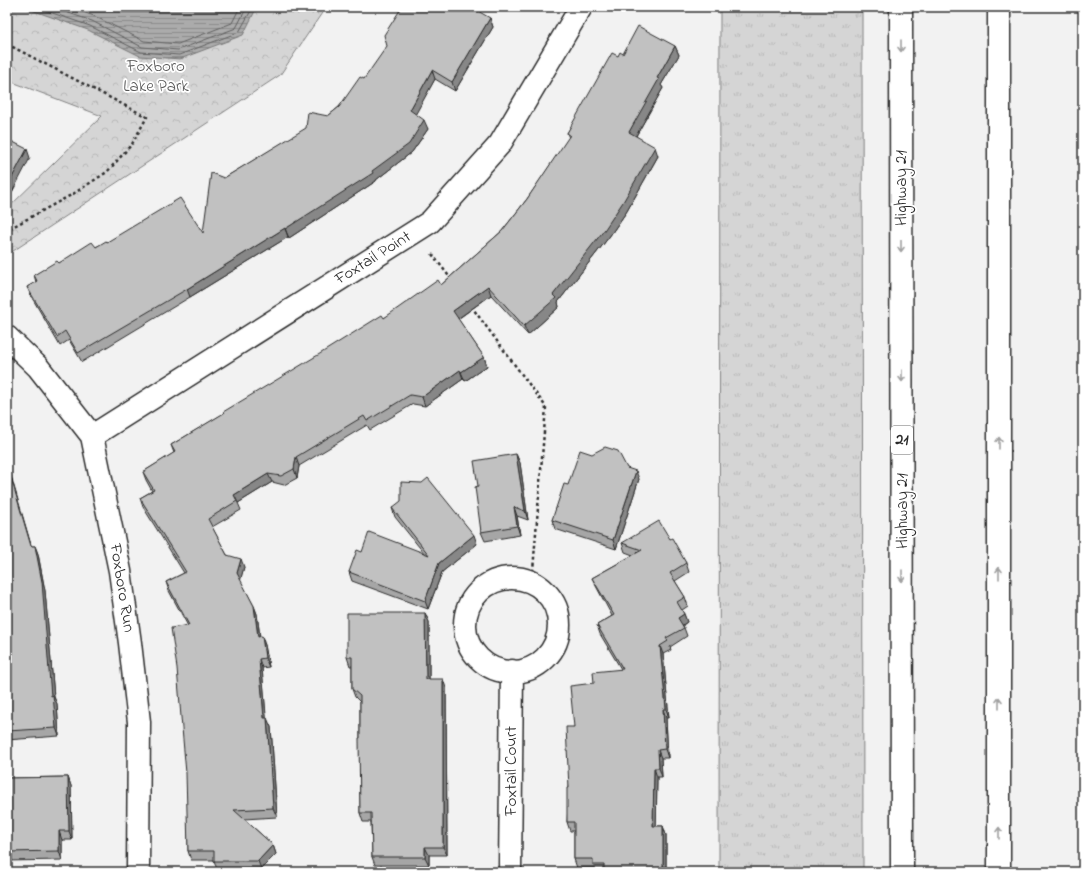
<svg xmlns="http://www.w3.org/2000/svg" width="1090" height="879" font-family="'Indie Flower',sans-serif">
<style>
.grass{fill:url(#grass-tufts);stroke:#808080}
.park{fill:url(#park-crowns);stroke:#808080}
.water{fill:url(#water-rules);stroke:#787878}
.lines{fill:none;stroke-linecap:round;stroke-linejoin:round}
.shore{stroke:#5e5e5e;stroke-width:1}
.minor-casing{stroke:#2b2b2b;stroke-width:25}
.primary-casing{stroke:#2b2b2b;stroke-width:25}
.path{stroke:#2b2b2b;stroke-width:2.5;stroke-dasharray:3 3;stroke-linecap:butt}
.minor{stroke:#fff;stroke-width:22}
.primary{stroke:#fff;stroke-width:22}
.wall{fill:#a6a6a6;stroke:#2b2b2b}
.shaded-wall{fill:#878787;stroke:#2b2b2b}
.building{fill:#c1c1c1;stroke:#2b2b2b}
.oneway{stroke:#a0a0a0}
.labels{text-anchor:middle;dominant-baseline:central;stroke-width:3.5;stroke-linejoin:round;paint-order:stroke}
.shield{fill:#fff;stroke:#6b6b6b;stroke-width:1}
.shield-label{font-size:16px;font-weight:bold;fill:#2b2b2b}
.park-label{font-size:17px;fill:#565656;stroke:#fff}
.street-label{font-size:17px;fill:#2b2b2b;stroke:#fff}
</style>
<defs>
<pattern id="grass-tufts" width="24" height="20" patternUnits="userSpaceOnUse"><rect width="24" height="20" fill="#d5d5d5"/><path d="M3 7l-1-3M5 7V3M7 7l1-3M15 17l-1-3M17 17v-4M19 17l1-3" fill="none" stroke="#b7b7b7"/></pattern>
<pattern id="park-crowns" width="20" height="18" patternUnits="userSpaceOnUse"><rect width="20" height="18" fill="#d5d5d5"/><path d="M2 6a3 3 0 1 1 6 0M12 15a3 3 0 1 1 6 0" fill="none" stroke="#b7b7b7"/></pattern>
<pattern id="water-rules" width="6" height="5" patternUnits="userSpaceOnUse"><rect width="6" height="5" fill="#ababab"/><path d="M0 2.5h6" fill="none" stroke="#8b8b8b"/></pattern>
</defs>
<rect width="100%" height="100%" fill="#f2f2f2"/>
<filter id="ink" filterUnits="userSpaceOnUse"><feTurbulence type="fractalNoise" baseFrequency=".025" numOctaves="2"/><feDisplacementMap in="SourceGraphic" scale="8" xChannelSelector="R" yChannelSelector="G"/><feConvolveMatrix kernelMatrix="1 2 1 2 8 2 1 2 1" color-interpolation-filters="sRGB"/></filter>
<g filter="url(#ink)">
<!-- grass -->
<path class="grass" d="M720,7H862L863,872H719Z"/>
<!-- park -->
<path class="park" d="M7,7H326L280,75L7,255V209L102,116L7,80Z"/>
<!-- water -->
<path class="water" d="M23,7H257L243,35L180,59L140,56L88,30Z"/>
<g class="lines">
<!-- shore -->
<path class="shore" d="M35,7L90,26L141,52L179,55L239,32L253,7
M51,7L92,21L142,47L178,50L236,28L247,7
M69,7L94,16L144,41L178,44L232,23L240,7"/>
<defs>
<path id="minor" d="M7,337L38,367L92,436L120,571L130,643L139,722L138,872
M92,436L430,222L500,144L581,7
M465 625a47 47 0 1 1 94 0a47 47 0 1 1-94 0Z
M510,872L512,671"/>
<path id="primary" d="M901,7L902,872
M999,872V7"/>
</defs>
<!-- minor casing -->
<use href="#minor" class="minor-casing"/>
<!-- primary casing -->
<use href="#primary" class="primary-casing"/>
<!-- path -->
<path class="path" d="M7,44L147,117L132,144L107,172L73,194L7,230
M432,254L451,279
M471,306L546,407L532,583"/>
<!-- minor -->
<use href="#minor" class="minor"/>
<!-- primary -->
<use href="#primary" class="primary"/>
</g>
<!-- wall -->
<path class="wall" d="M490,18L493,27L455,91L435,79L415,114L428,129L412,152L376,180V181L289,238L288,237L190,297L82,362L69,340L60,346L31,296L27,287L36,282L34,275L59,263L107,242L203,233L224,178L328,116L339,107L364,79Z
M675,46L679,55L661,85L663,88L636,136L658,156L627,211L609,237L558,302L559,307L528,335L491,295L458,319L484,357L487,366L465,381L463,379L425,406L413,404L370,430L367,425L299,466L297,478L284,485L272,482L238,503L241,510L212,527L227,555L244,567L240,580L254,606L257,614L260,637L265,645L269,667L262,668L266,718L271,727L277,817L244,819L273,845L276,854L261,869L217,870L214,860H191L188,851V626L169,591L166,582L184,573L143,507L140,498L152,491L146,480L143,472L174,453L171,445L384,318L441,285L502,231L527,199L569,138L567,133L618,56L623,54Z
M516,454L520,463L528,520L517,516L520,535L485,541L481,532L478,486Z
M7,464L31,546H35L38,554L45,591L54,697L57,704L59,736L7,740Z
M627,468L639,479L616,549L555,529L552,520L568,485Z
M392,508L477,544L442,572L428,609L352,581L349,572L362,552L424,553L395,517Z
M670,539L686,563L689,572L675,581L685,597L688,606L682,610L684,614L687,622L683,625L687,636L670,647L671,650L663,654L669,718H666L668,758H661L662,777H657L656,826H663L666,835V872H596L594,868H577L574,859V831H570L567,822L569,788L574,727L594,683L621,669L600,634L597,625L612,616L596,586L592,578L633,555L625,552L622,543Z
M425,613L429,622V679L446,688L447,855H429V865H375L372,857L371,822H363L360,813V702L355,697L352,689V666H350L347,657Z
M68,777L71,786L72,840H62V860L7,861V778Z"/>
<!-- shaded-wall -->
<path class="shaded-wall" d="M490,18L493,27L455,91L452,82Z
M675,46L679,55L661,85L663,88L633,141L629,132L657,78Z
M432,70L435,79L413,119L410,110Z
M424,120L428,129L412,152L376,180V181L289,238L285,229L372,171Z
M655,147L658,156L627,211L609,237L558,302L559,307L528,335L524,326L553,295Z
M27,149L30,158L7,202V187Z
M285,228L288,237L190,297L187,289Z
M488,286L491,295L456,320L453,311Z
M484,357L487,366L465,381L461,372Z
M460,370L463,379L425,406L422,397Z
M516,454L520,463L528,520L525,511Z
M296,457L299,466L297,478L294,469Z
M7,464L9,469L34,555L31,546Z
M636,471L639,479L616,549L613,540Z
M268,474L272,482L238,503L234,495Z
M514,507L517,516L520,535L517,526Z
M474,535L477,544L442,572L428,609L425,601L439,563Z
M35,546L38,554L45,591L54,697L57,704L59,736L56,728L51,696Z
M241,559L244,567L240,582L237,573Z
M254,606L257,614L261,646L258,637Z
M425,613L429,622V688L426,679Z
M684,614L687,622L681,626L678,618Z
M262,636L265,645L269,667L265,658Z
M660,646L663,654L669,718L666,709Z
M259,659L262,668L267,727L264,718Z
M443,679L446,688L447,855L443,847Z
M663,709L666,718L668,758L665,749Z
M267,718L271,727L277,817L273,808Z
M658,750L661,758L662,777L659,768Z
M654,768L657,777L656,835L653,826Z
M68,777L71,786L72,840L69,831Z
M663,826L666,835V872H663Z
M59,831L62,840V860L59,851Z
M273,845L276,854L261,869L258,861Z
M425,847L429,855V865L425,857Z"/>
<!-- building -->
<path class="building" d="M402,7H471L490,18L452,82L432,70L410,110L424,120L409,144L372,171L373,173L285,229V228L187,289L78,353L65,331L57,337L27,287L37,281L34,275L57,261L59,263L92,242L96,247L106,241L107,242L180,198L203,233L211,173L224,178L306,128L308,112L328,116L339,107L360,77L364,79L387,46L384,35Z
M638,26L675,46L657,78L659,79L629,132L655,147L623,202L605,229L553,295L556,298L524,326L488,286L453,311L484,357L461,372L460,370L422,397L410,395L367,421L364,416L296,457L294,469L281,476L268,474L234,495L237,501L208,519L227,555L241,559L237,573L254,606L258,637L262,636L265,658L259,659L264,718H267L273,808L234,810L273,845L258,861H214V851H188L186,773L181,717L177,668L171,628L189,625L166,582L186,572L140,498L154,490L143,472L175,452L171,445L224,413L223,412L318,355L382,315L384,318L438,280L441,285L502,231L527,199L570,135L567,133L612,53L618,56L620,52L623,54Z
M7,139L27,149L7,187Z
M605,447L618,451L627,468L636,471L613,540L552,520L564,484L568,485L580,450L592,454Z
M516,454L525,511L514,507L517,526L481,532L475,487L478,486L474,461Z
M7,464L31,546H35L42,582L51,696L53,695L56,728L7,731Z
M428,478L474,535L439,563L425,601L349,572L357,550L362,552L369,532L429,555L392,508L401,501V482L422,483Z
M659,521L670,539L672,538L686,563L670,573L685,597L677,602L684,614L678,618L684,628L666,638L668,641L660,646L666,709H663L665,749L658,750L659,768H654L653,826H663V872H604V865H593V859H574V822H567V788H569L566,727H574L570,686L594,683L593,672L623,669L597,625L614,615L592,578L642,550L622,543Z
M347,613H425L426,679H443V847H425V857H372L371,813H360L359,738H360V696L352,689V657H347Z
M68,777L69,831H59V851L7,852V778Z"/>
<!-- one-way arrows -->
<defs><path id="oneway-shaft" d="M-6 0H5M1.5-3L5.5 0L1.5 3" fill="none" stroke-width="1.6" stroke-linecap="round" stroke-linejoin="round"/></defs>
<g class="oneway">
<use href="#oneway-shaft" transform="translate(901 46) rotate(90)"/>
<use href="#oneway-shaft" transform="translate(901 246) rotate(90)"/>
<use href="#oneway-shaft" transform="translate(902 376) rotate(90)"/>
<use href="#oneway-shaft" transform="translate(999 443) rotate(-90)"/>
<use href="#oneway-shaft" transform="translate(999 573) rotate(-90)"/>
<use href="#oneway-shaft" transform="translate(902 576) rotate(90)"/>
<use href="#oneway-shaft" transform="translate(999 703) rotate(-90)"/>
<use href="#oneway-shaft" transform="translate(999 833) rotate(-90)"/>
</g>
</g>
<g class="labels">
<!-- shield labels -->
<rect class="shield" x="891" y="426" width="22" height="28" rx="3"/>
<g class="shield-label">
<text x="902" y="440">21</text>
</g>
<!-- park labels -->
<g class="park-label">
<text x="156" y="66">Foxboro<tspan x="156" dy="20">Lake Park</tspan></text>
</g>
<!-- street labels -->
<g class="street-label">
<text transform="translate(901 188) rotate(-90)">Highway 21</text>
<text transform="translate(373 258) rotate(-32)">Foxtail Point</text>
<text transform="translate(902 511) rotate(-90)">Highway 21</text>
<text transform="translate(122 588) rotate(81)">Foxboro Run</text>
<text transform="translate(511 771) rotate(-90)">Foxtail Court</text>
</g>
</g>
<!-- margin -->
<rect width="1090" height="879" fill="none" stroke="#fff" stroke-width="24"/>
<rect x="12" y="12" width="1066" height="855" fill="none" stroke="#2b2b2b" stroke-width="1.5" filter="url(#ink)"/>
</svg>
